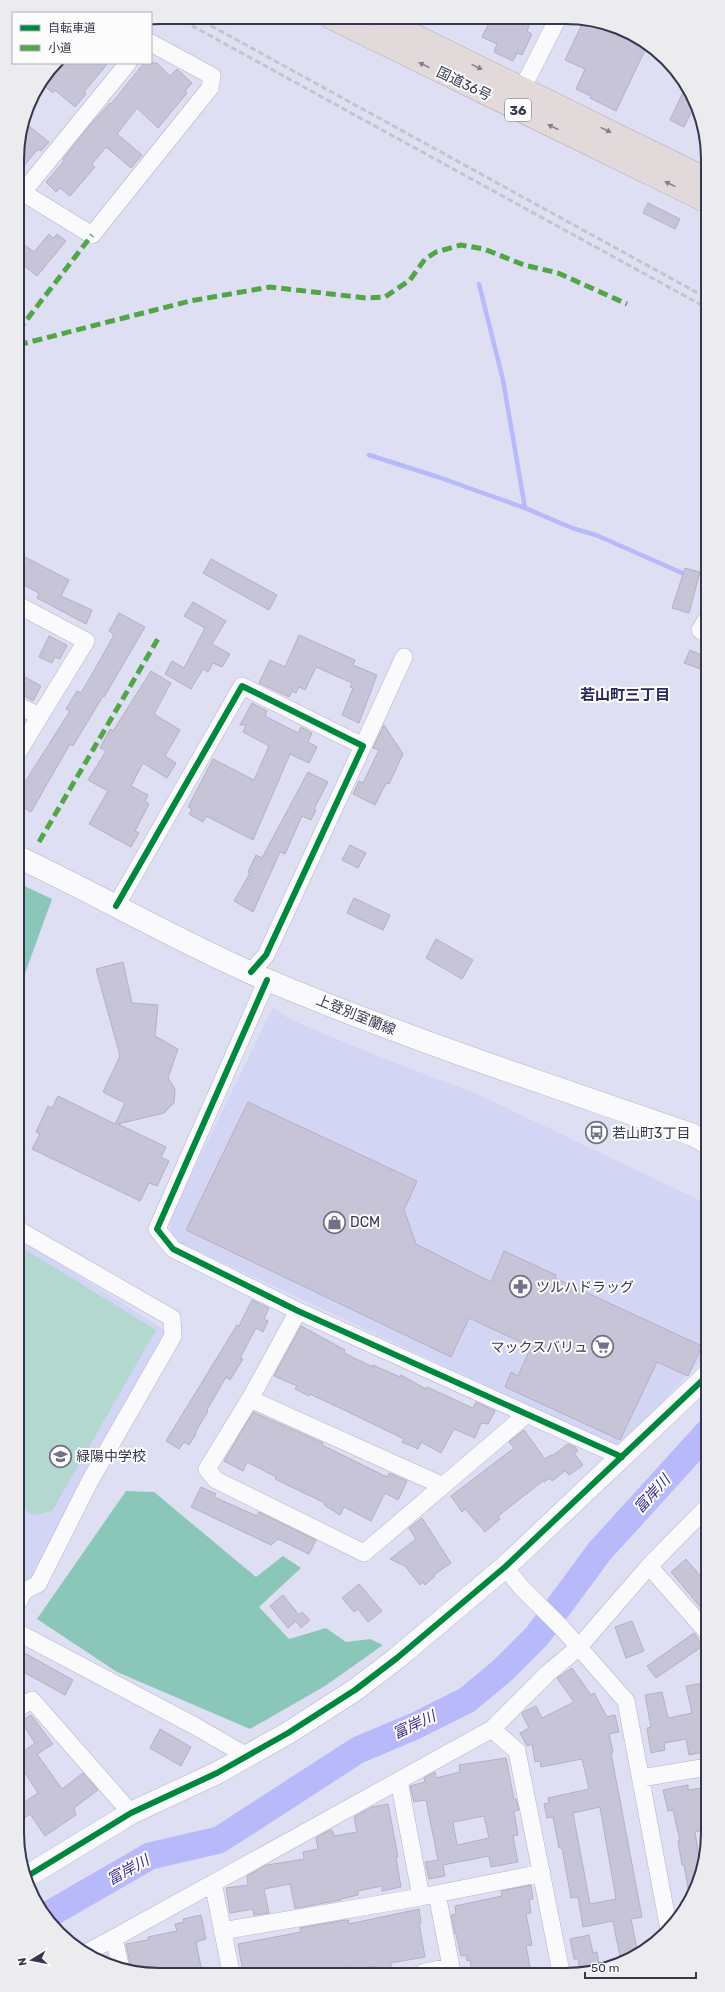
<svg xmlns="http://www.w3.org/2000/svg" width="725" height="1992" font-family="Rubik,'Noto Sans JP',sans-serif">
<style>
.built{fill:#d3d5f4}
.green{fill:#b2d8cf}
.forest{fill:#8ac7b8}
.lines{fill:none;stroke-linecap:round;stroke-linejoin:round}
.stream{stroke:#b8b9fb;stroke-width:4.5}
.river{stroke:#b8b9fb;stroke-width:27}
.building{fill:#c7c4d7;stroke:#b4b0c4;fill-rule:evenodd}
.street-casing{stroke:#b4b4c8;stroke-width:18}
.secondary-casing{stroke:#b4b4c8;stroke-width:23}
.highway-casing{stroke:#b2a9b0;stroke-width:23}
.street{stroke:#fafafd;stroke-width:17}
.secondary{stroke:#fafafd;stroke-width:22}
.highway{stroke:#e2dada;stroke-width:22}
.rail{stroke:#c4c5ca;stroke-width:3;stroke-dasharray:6 3;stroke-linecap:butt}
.quiet{stroke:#53a648;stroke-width:5;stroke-dasharray:10 5;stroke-linecap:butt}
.cycleway-casing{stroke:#fcfcfc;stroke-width:8}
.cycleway{stroke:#00873e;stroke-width:6}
.oneway{fill:#83808e}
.labels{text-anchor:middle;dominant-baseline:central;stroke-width:4;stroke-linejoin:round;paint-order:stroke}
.shield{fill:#fcfcfc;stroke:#717283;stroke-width:1}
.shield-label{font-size:13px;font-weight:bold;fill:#36374f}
.street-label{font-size:14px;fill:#36374f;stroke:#fcfcfc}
.poi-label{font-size:14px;fill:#36374f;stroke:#fcfcfc;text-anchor:start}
.neighbourhood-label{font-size:15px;font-weight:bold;fill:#2b2859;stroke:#fcfcfc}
.water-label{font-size:15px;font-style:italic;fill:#3a2c8d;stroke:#fcfcfc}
.rim{fill:none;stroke:#36374f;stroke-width:2}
</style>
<rect width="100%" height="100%" fill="#dedff3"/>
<!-- built -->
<path class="built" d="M273,1007L289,1019L382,1058L477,1094L707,1204V1354L619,1448L177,1241L171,1233L169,1221Z
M19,1238L165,1330L36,1581L19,1593Z"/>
<!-- green -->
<path class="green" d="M19,1246L156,1330L52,1511L33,1515L19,1506Z"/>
<!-- forest -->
<path class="forest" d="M18,883L52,899L19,990Z
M126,1491L154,1492L256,1577L283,1556L301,1568L259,1607L289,1639L326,1628L346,1642L370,1639L383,1645L325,1686L250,1729L117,1672L37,1619Z"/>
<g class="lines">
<!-- stream -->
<path class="stream" d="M479,284L503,380L525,508
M369,455L438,477L525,508L572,528L596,535L682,573"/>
<!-- river -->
<path class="river" d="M46,1916L150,1856L219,1840L358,1750L415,1726L467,1700L503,1670L537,1636L599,1552L707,1433"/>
</g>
<!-- building -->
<path class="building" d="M491,19H532L527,31L532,34L522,55L517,53L513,61L494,52L497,44L482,37Z
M584,20H594L637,36L648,44L616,111L590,98L591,96L576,89L585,69L565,60Z
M57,63H108L84,92L86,94L75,107L55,90L53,93L42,84Z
M144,63H157L170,76L177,69L192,83L185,91L187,93L158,128L137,108L117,134L142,155L131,168L106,147L92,164L95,167L70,196L60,188L56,192L46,182L64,161L63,159L90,125L110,103L111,104Z
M684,90L691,94L695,105L684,127L670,120Z
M25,123L49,142L41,151L38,149L17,174V150Z
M648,203L680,219L675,229L643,213Z
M49,234L53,238L57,234L66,241L37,276L17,260V239L34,252Z
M23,556L69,580L61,596L92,610L86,624L37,598L39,593L18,582V567Z
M211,559L277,595L269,610L203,573Z
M685,568L700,572L689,613L672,608Z
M193,602L226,621L212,644L230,654L222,667L213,663L208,672L203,669L191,689L165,674L172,661L184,668L205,628L184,616Z
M119,613L145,627L104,697L103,696L73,746L70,744L31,812L18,804V793L70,711L66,709L77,691L81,693L99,662L114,635L109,631Z
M299,635L355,660L353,665L377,675L359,723L342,715L353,688L350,687L352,683L316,667L305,690L299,687L296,693L292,691L289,697L259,683L270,660L285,667Z
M49,636L67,645L60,659L55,657L52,663L39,657Z
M690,650L706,657V671L684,663Z
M151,671L171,683L154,714L180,730L165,756L176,763L167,778L143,763L131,786L148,795L145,801L149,804L135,831L139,833L131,847L89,824L108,791L88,780L106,751L100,748L110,729L113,731Z
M18,673L41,686L33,701L18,692Z
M252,703L267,711L265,716L298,733L301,727L312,733L308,742L317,747L309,763L290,754L253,840L206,816L203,822L189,814L192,809L188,807L213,759L254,780L269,746L243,732L246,725H240Z
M384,725L403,754L389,784L386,783L375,805L353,794L359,781L363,783L379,750L373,748Z
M308,772L328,782L314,809L316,810L311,820L302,816L285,854L280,852L253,912L234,901L250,873L248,872L256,855L262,858Z
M350,845L366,853L358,868L342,860Z
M354,898L390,915L383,930L347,913Z
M436,939L473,960L462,979L426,958Z
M123,962L132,1003L158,1005L155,1036L178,1049L168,1078L175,1089L174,1103L164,1113L118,1124L166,1147L161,1157L169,1161L157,1186L149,1183L140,1201L32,1149L40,1134L36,1132L48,1106L52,1108L58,1096L115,1124L125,1103L103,1092L120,1056L96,969Z
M248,1102L417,1181L404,1210L416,1244L491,1282L504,1251L556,1275L555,1278L702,1346L688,1376L657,1362L620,1440L505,1387L511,1372L518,1376L531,1347L469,1318L451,1357L186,1230Z
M252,1300L269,1308L264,1319L268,1321L263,1332L256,1328L240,1358L243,1359L230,1380L226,1377L207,1410L208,1411L195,1433L196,1434L189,1445L184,1442L179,1449L166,1441L237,1325L239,1326Z
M301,1326L345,1350L344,1353L373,1367V1365L400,1377L401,1375L426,1389L427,1387L473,1408L476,1402L495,1411L488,1424L481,1423L475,1438L454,1429L441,1453L421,1442L418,1449L402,1442L404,1439L344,1410L310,1394L309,1396L295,1389L297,1386L274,1376Z
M253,1412L323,1443L322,1445L387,1477L389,1473L407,1481L398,1500L385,1493L371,1521L344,1507L340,1515L324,1505L325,1503L275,1479L276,1477L247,1462L243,1471L224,1461Z
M524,1430L545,1459L551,1455L552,1456L568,1444L575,1447L578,1451L574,1453L583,1465L569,1475L565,1471L552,1481L550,1478L544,1482L543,1481L498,1516L500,1519L485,1532L465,1509L462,1512L451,1496L514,1448L509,1442Z
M201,1487L216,1494L214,1497L257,1516L259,1512L316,1540L309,1554L278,1539L271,1545L191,1507Z
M422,1518L451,1563L434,1575L435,1576L425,1585L423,1582L420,1585L405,1566L390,1559L416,1539L409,1528Z
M686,1559L707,1584V1615L671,1572Z
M359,1584L382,1611L368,1622L358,1609L354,1612L342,1598Z
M283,1595L299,1615L302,1612L310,1620L301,1628L296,1621L288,1628L270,1606Z
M632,1621L644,1651L626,1658L615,1627Z
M694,1633L703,1646L656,1678L647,1666Z
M19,1650L73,1680L65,1695L20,1670Z
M572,1668L591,1695L594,1693L607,1717L615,1715L619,1732L609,1734L613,1752L611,1753L642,1917L631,1919L638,1955L621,1962L613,1921L583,1927L578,1897L571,1898L562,1848H559L553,1817L547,1818L544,1804L549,1803L548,1798L589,1789L582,1759L541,1767L540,1761L535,1762L532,1744L527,1746L520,1733L529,1728L522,1714L523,1712L536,1706L542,1718L574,1702L557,1678ZM600,1807L616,1899L590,1904L573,1813Z
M704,1683L708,1698V1751L689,1755L686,1739L664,1743L665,1750L651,1753L647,1728L651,1727L645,1695L662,1692L668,1718L692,1713L686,1686Z
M31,1715L53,1744L37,1754L62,1789L83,1773L98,1790L74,1808L76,1815L45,1836L30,1814L20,1821V1805L38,1793L24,1771L20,1775V1754L35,1743L21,1721Z
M160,1729L191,1747L181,1766L150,1748Z
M506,1758L514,1799H516L519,1810L514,1811L518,1835L513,1836L518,1862L491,1867L489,1856L443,1865L445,1876L429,1879L425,1862L438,1860L426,1800L414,1802L410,1786L425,1782L424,1778L435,1772L436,1778L460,1772L459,1765ZM484,1816L489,1838L457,1845L453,1822Z
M688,1785V1790L701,1788L704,1804L701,1805L706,1829L695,1832L701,1869L697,1887L690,1899L684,1865H682L678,1841H680L673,1810L668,1811L663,1790Z
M388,1804L398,1857H396L401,1887L382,1891V1886L358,1891V1895L341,1899V1900L297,1908H295L290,1884L264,1889L269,1913L254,1915L253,1909L230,1913L226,1888L248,1885L247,1876L267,1865L304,1859L303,1852L318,1849L316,1838L328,1831L332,1830L334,1836L357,1832L354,1817L372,1807Z
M531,1885L533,1899L529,1900L531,1913L526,1914L532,1945L526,1946L531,1972H472L470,1960L467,1961L466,1955L461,1956L456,1934H455L451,1915L456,1914L455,1906L502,1896L501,1891Z
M419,1909L421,1923H419L425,1957L391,1963V1968L376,1971L375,1966L347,1972L346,1967L320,1972H243L238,1944L301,1932L300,1928L345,1920H348L349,1924Z
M201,1915L206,1939L196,1942L202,1972H142L140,1967L131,1968L126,1944L148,1940V1937L177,1931L175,1924L184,1922L183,1919Z
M589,1935L593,1953L597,1952L600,1970L594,1972H580L578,1959H574L570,1939Z"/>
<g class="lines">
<defs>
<path id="street" d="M522,89L557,20
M17,189L92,235L210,88L212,76L151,43
M23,192L128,63
M18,605L86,641L18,752
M706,620L700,630L706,634
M18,706L40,716
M363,746L404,657
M116,906L242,686L363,746L266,955L251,972
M267,980L157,1229L173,1249L298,1311L622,1457
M19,1230L172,1318L173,1336L90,1481L38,1584L24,1591L19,1601
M298,1311L250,1399L207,1469L216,1480L364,1553L527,1414
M250,1399L441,1485
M649,1566L707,1632
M505,1567L521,1587L562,1628L626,1701L669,1930
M19,1633L193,1725L247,1756
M20,1707L32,1700L131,1813
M492,1729L517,1751L561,1972
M641,1778L708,1767
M399,1781L421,1897
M213,1883L231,1972
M437,1894L452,1972
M222,1931L421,1897L542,1873
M86,1953L114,1938
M121,1969L114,1938L492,1729L548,1673L578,1648L649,1566L707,1507
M424,1972L451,1967"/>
<path id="secondary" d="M18,857C101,896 181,943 265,979C405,1038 550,1085 693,1135L707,1143
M26,1877L131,1813L217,1773L288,1733L355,1690L397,1658L505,1567L707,1376"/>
<path id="highway" d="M331,18L705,201
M380,18L705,178"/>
</defs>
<!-- street casing -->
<use href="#street" class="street-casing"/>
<!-- secondary casing -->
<use href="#secondary" class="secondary-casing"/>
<!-- highway casing -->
<use href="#highway" class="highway-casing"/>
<!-- street -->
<use href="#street" class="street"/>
<!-- secondary -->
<use href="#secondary" class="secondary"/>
<!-- highway -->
<use href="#highway" class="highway"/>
<!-- rail -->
<path class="rail" d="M176,17L705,307
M195,17L705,297"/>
<!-- quiet -->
<path class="quiet" d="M18,331L92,235
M18,345L190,301L270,287L366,298L385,297L410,280L425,259L436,252L461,245L484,249L524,265L558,273L627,304
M39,842L159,637"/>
<defs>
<path id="cycleway" d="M116,906L242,686L363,746L266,955L251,972
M267,980L157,1229L173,1249L298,1311L622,1457
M26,1877L131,1813L217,1773L288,1733L355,1690L397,1658L505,1567L707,1376"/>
</defs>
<!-- cycleway casing -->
<use href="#cycleway" class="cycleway-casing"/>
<!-- cycleway -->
<use href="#cycleway" class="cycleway"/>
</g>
<!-- one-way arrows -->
<defs><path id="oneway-solid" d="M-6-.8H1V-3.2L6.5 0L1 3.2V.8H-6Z"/></defs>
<g class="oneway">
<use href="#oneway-solid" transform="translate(424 65) rotate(-154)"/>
<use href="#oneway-solid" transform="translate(477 67) rotate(26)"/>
<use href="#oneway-solid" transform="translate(553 127) rotate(-154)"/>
<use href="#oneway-solid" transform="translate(606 130) rotate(26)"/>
<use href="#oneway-solid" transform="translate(670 184) rotate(-154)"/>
</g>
<!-- icons -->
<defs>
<symbol id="bus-ring" viewBox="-11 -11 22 22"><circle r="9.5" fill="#fcfcfc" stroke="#717288" stroke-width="1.5"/><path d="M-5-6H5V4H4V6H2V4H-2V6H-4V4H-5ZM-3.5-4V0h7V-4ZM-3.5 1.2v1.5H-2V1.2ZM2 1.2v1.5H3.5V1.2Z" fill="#717288"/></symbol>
<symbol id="shop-ring" viewBox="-11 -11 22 22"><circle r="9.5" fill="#fcfcfc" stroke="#717288" stroke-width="1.5"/><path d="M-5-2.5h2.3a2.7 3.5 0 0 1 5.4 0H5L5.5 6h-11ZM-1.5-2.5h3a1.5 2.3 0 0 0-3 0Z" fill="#717288"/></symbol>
<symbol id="pharmacy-ring" viewBox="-11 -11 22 22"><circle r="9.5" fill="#fcfcfc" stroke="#717288" stroke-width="1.5"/><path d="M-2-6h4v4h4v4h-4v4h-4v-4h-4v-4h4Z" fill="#717288"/></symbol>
<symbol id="supermarket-ring" viewBox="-11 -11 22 22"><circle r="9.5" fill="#fcfcfc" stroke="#717288" stroke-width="1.5"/><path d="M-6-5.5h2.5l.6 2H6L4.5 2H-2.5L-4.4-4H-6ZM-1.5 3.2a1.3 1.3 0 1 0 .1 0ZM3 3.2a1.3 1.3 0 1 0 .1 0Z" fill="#717288"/></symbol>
<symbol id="school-ring" viewBox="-11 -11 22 22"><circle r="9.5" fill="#fcfcfc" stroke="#717288" stroke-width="1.5"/><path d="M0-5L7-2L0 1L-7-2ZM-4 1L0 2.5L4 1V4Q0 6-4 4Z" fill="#717288"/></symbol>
</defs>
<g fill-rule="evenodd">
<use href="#bus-ring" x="584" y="1120" width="25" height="25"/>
<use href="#shop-ring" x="322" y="1210" width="25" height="25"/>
<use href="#pharmacy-ring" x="508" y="1274" width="25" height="25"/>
<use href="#supermarket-ring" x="590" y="1334" width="25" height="25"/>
<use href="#school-ring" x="48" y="1444" width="25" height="25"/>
</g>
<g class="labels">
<!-- shield labels -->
<rect class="shield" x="505" y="99" width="26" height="22" rx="3"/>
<g class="shield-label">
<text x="518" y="110">36</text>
</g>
<!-- street labels -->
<g class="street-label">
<text transform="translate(464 84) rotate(26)">国道36号</text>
<text transform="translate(356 1015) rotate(22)">上登別室蘭線</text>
</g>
<!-- poi labels -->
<g class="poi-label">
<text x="612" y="1133">若山町3丁目</text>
<text x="350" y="1222">DCM</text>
<text x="536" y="1287">ツルハドラッグ</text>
<text x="588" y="1347" text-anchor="end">マックスバリュ</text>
<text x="76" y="1456">緑陽中学校</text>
</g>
<!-- neighbourhood labels -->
<g class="neighbourhood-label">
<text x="625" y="695">若山町三丁目</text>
</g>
<!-- water labels -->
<g class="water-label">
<text transform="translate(652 1494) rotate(-48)">富岸川</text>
<text transform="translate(414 1725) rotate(-25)">富岸川</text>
<text transform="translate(128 1870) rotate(-29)">富岸川</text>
</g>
</g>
<!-- crop -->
<path d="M0 0H725V1992H0ZM159 24H566A135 135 0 0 1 701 159V1833A135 135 0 0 1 566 1968H159A135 135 0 0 1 24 1833V159A135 135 0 0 1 159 24Z" fill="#ececee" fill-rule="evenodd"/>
<path class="rim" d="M159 24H566A135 135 0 0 1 701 159V1833A135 135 0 0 1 566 1968H159A135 135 0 0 1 24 1833V159A135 135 0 0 1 159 24Z"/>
<!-- legend -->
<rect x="12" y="12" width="140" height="52" fill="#fcfcfc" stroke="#adadb7"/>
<rect x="20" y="25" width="20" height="6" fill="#00873e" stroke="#adadb7"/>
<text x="48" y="32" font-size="12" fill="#36374f">自転車道</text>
<rect x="20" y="45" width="20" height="6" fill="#53a648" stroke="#adadb7"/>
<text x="48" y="52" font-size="12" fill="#36374f">小道</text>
<!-- north arrow -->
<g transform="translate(32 1960) rotate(260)" stroke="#fcfcfc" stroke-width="3" paint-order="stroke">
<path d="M0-3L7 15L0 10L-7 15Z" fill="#36374f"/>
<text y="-6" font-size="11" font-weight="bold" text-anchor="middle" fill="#36374f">N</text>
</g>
<!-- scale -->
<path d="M585 1972v6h111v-6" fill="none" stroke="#36374f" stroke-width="2"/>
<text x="591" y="1972" font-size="12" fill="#36374f" stroke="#fcfcfc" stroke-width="3" paint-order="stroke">50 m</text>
</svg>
